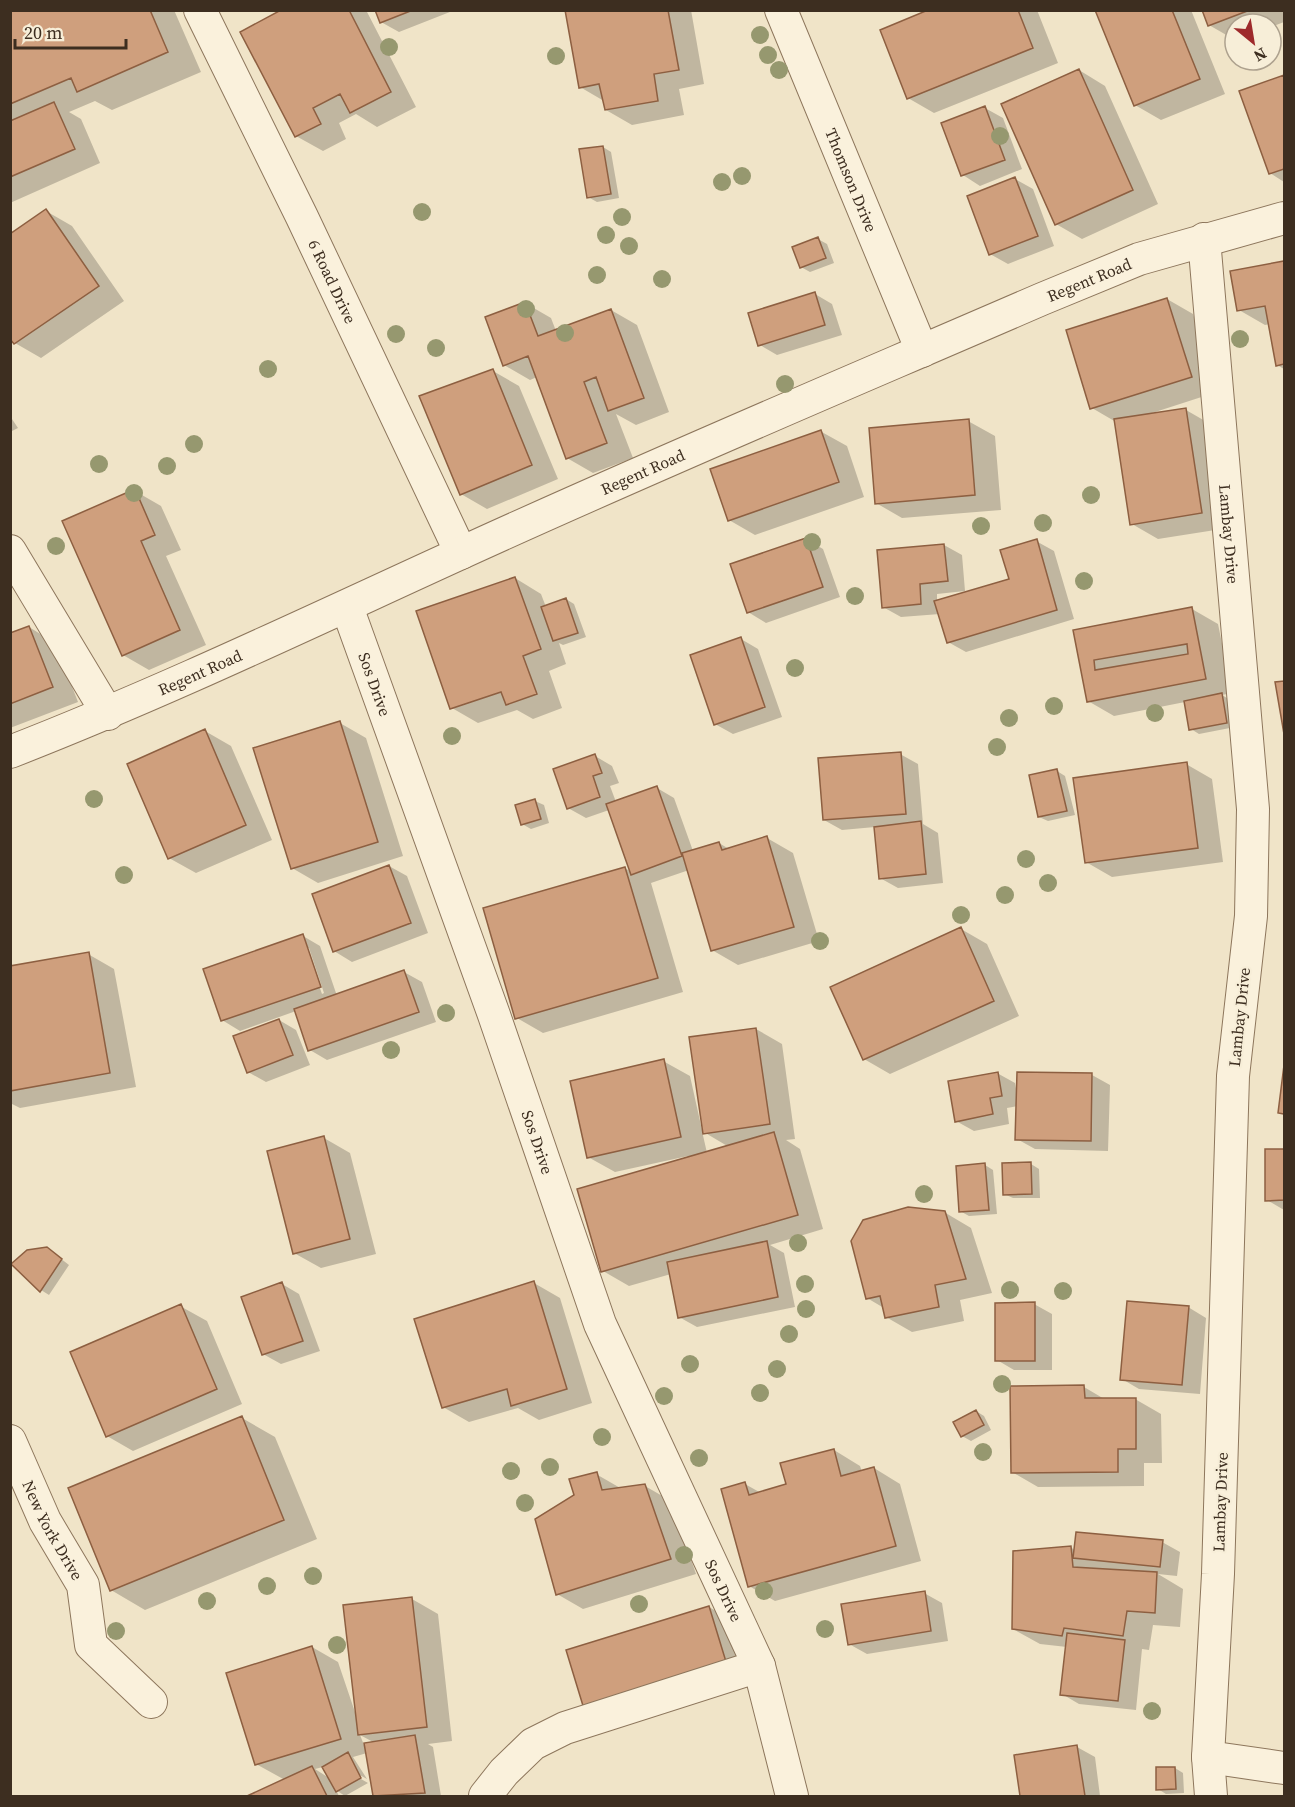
<svg xmlns="http://www.w3.org/2000/svg" width="1295" height="1807" font-family="'Source Serif 4',serif">
<style>
.shadow{fill:#0003;fill-rule:evenodd}
.building{fill:#cf9f7d;stroke:#8d5f41;stroke-width:1.5;fill-rule:evenodd}
.lines{fill:none;stroke-linecap:round;stroke-linejoin:round}
.minor-casing{stroke:#8d765c;stroke-width:34}
.minor{stroke:#faf1dc;stroke-width:32}
.tree{fill:#96986f}
.labels{text-anchor:middle;dominant-baseline:central;stroke-width:4.5;stroke-linejoin:round;paint-order:stroke}
.street-label{font-size:16px;fill:#3d2e20;stroke:#f7eed8}
</style>
<rect width="100%" height="100%" fill="#f0e4c8"/>
<!-- shadow -->
<path class="shadow" d="M10,10H174L201,72L112,110L95,101L69,112L81,119L100,163L10,203Z
M285,10H366L416,107L377,127L356,114L339,123L346,139L323,151L296,136Z
M377,10H455L399,32L381,22Z
M567,10H691L704,84L679,89L684,115L632,125L606,110L604,101L580,87Z
M932,10H1037L1058,63L934,113L908,98Z
M1096,10H1191L1225,94L1161,120L1135,105Z
M1204,10H1284V22L1271,27V24H1235V40L1209,25Z
M1079,70L1105,86L1158,204L1082,239L1056,224Z
M1284,76V182L1270,173L1241,92Z
M985,108L1003,118L1022,169L980,186L963,175Z
M603,147L611,152L619,198L597,202L588,197Z
M1015,179L1033,189L1054,246L1008,264L990,254Z
M46,211L72,226L124,301L41,358L15,343Z
M818,239L827,244L834,263L810,272L801,267Z
M1284,263V369L1277,365L1270,324L1265,325L1239,310L1232,273Z
M815,294L832,304L842,335L777,355L760,345Z
M1167,299L1193,314L1217,392L1149,414L1186,410L1212,425L1228,528L1158,539L1132,524L1116,422L1092,408L1068,331Z
M525,303L551,318L556,331L611,310L637,325L669,412L636,425L616,414L633,458L593,473L567,458L537,377L530,380L504,365Z
M493,371L519,386L558,479L487,509L461,494Z
M10,416L18,428L10,432Z
M968,421L995,436L1001,510L902,518L876,503Z
M820,431L847,446L864,497L755,535L729,520Z
M135,491L161,506L181,550L166,556L206,645L149,670L123,655Z
M806,539L823,549L840,597L766,623L748,612Z
M1036,541L1054,551L1074,619L966,652L948,642L940,614L901,617L883,607L944,545L962,555L965,591L937,594V602L1011,580Z
M515,578L541,594L546,607L566,599L574,604L586,637L563,645L559,643L566,664L549,671L562,708L533,719L517,710L478,723L452,708Z
M1192,609L1218,624L1232,693L1222,695L1230,700L1235,727L1199,734L1191,729L1185,702L1114,716L1088,701L1075,632Z
M29,627L55,643L78,702L10,728V635Z
M741,639L758,649L782,717L733,734L715,724Z
M1284,682V726L1277,684Z
M340,723L366,738L403,856L318,883L292,868Z
M205,731L231,746L272,840L196,873L169,858Z
M900,754L918,764L923,824L938,833L943,883L898,888L880,878L875,827L842,830L824,820Z
M595,756L612,766L619,783L610,786L616,802L657,788L674,798L693,851L719,843L729,849L767,838L793,853L819,941L738,965L712,950L689,870L651,883L683,992L543,1033L517,1018L625,868L631,872L609,810L586,818L568,808Z
M1186,764L1212,779L1223,862L1112,877L1086,862Z
M1057,771L1065,776L1075,815L1048,821L1039,817Z
M535,801L544,805L549,823L531,829L522,824Z
M389,866L407,876L428,933L352,962L334,951Z
M961,929L987,944L1019,1016L890,1074L864,1059Z
M303,936L320,946L337,996L404,972L422,982L436,1022L327,1060L310,1050L296,1011L240,1031L222,1020ZM306,948H309L324,993L322,994Z
M88,954L114,969L136,1087L20,1108L10,1103V968Z
M279,1020L296,1030L310,1065L266,1082L248,1072Z
M756,1029L782,1044L795,1139L786,1140L800,1149L823,1229L770,1245L784,1253L795,1307L697,1327L679,1317L671,1274L629,1286L603,1271L688,1156L615,1172L588,1157L663,1061L690,1076L702,1130H704ZM702,1131L729,1147L707,1153Z
M997,1073L1015,1083L1017,1094L1092,1075L1110,1085L1108,1151L1035,1149L1017,1139L1018,1106L1007,1108L1009,1124L974,1131L956,1121Z
M1284,1076V1115L1280,1112Z
M324,1138L350,1153L376,1254L321,1268L294,1253Z
M1266,1150H1284V1210L1267,1200Z
M1031,1164L1039,1169L1040,1198H1013L1004,1194Z
M985,1165L993,1170L997,1214L969,1216L960,1211Z
M944,1212L971,1228L992,1293L960,1300L964,1321L912,1332L886,1317L884,1308L867,1298Z
M47,1248L69,1265L49,1295L41,1290Z
M534,1283L560,1298L592,1403L539,1420L518,1408L469,1422L443,1407Z
M282,1284L299,1294L320,1351L281,1364L263,1354Z
M1034,1304L1052,1314V1370H1014L997,1360Z
M180,1306L207,1321L242,1404L133,1451L107,1436Z
M1188,1307L1206,1318L1200,1394L1139,1389L1122,1379Z
M1084,1387L1106,1400L1135,1399L1161,1414L1162,1463H1144V1486L1038,1487L1012,1472Z
M976,1411L984,1416L991,1430L971,1441L962,1436Z
M242,1418L275,1437L317,1539L145,1610L111,1590Z
M834,1450L860,1466L862,1472L874,1468L900,1484L921,1561L775,1601L749,1586L745,1484L761,1493L788,1485Z
M596,1474L622,1489L645,1486L671,1501L696,1574L583,1609L557,1594L575,1495Z
M1162,1542L1180,1552L1177,1576L1158,1574L1183,1589L1180,1627L1153,1625L1149,1650L1142,1649L1136,1710L1079,1704L1062,1694L1067,1647L1040,1644L1013,1629L1070,1547L1075,1550Z
M924,1593L942,1603L948,1641L867,1654L849,1644Z
M412,1599L438,1614L452,1741L428,1744L433,1747L441,1796H375L367,1753L353,1757L367,1779L356,1773L354,1775L368,1783L345,1796L336,1790L339,1796H251L285,1780L256,1764L312,1647L338,1662L358,1721ZM360,1735L375,1743L364,1745ZM323,1767L329,1778L315,1769Z
M709,1607L735,1622L753,1679L586,1708Z
M1077,1747L1095,1757L1100,1796H1022L1016,1756Z
M1175,1768L1183,1773L1184,1793L1166,1794L1158,1789Z"/>
<!-- building -->
<path class="building" d="M10,10H150L168,52L77,92L71,78L10,104Z
M281,10H349L391,92L350,113L340,94L313,108L321,124L295,137L240,32Z
M375,10H413L380,23Z
M565,10H668L679,70L654,74L658,101L605,110L599,84L579,88Z
M928,10H1018L1033,48L907,99L880,30Z
M1095,10H1172L1200,79L1134,106Z
M1202,10H1250L1208,26Z
M1079,69L1133,190L1055,225L1001,104Z
M1284,75V169L1269,174L1239,91Z
M54,102L75,149L10,177V121Z
M985,106L1005,160L961,176L941,123Z
M603,146L611,194L587,198L579,149Z
M1015,177L1038,236L989,255L967,196Z
M46,209L99,286L14,344L10,339V234Z
M818,237L826,258L800,268L792,247Z
M1284,261V364L1276,366L1265,306L1237,311L1230,271Z
M815,292L825,325L758,346L748,313Z
M1167,298L1192,377L1090,409L1066,330Z
M525,302L538,336L611,309L644,398L608,411L596,377L584,382L607,443L566,459L528,356L503,366L485,317Z
M493,369L532,465L460,495L419,396Z
M1186,408L1202,513L1130,525L1114,419Z
M969,419L975,495L875,504L869,428Z
M821,430L839,482L728,521L710,469Z
M135,489L155,535L141,541L180,630L122,656L62,521Z
M806,538L823,587L747,613L730,564Z
M1037,539L1057,610L947,643L934,601L1009,579L1000,550Z
M944,544L948,581L920,584L921,604L882,608L877,550Z
M515,577L541,649L523,656L537,694L506,705L501,692L450,709L416,611Z
M566,598L578,633L553,641L541,607Z
M1192,607L1206,679L1087,702L1073,630ZM1187,644L1188,654L1095,670L1094,660Z
M29,626L53,687L10,704V633Z
M741,637L765,707L714,725L690,655Z
M1284,681V734L1275,682Z
M1222,693L1227,723L1189,730L1184,701Z
M340,721L378,842L291,869L253,748Z
M205,729L246,825L168,859L127,764Z
M901,752L906,814L823,820L818,758Z
M595,754L602,773L593,776L600,797L567,809L553,769Z
M1187,762L1198,848L1085,863L1073,778Z
M1057,769L1067,811L1038,817L1029,775Z
M657,786L682,856L631,875L606,804Z
M535,799L541,819L521,825L515,805Z
M921,821L926,874L879,879L874,827Z
M767,836L794,927L711,951L682,853L719,842L722,850Z
M389,865L411,923L333,952L312,894Z
M625,867L658,978L515,1019L483,908Z
M961,927L994,1001L863,1060L830,987Z
M303,934L321,987L221,1021L203,969Z
M89,952L110,1073L10,1091V966Z
M404,970L419,1012L308,1051L294,1009Z
M279,1019L293,1055L247,1073L233,1036Z
M756,1028L770,1124L703,1134L689,1037Z
M664,1059L681,1137L587,1158L570,1081Z
M1284,1065V1114L1278,1113Z
M998,1072L1002,1096L990,1098L993,1114L955,1122L948,1081Z
M1017,1072L1092,1073L1091,1141L1015,1140Z
M774,1132L798,1215L601,1272L577,1189Z
M324,1136L350,1239L293,1254L267,1151Z
M1265,1149H1284V1200L1265,1201Z
M1031,1162L1032,1194L1003,1195L1002,1163Z
M985,1163L989,1210L959,1212L956,1166Z
M908,1207L945,1211L966,1279L935,1285L939,1307L885,1318L880,1296L866,1299L851,1241L863,1220Z
M767,1241L778,1297L678,1318L667,1262Z
M47,1247L62,1259L40,1292L11,1264L27,1250Z
M534,1281L567,1389L511,1406L507,1389L442,1408L414,1319Z
M282,1282L303,1341L262,1355L241,1297Z
M1127,1301L1189,1306L1182,1385L1120,1380Z
M1035,1302V1361H995V1303Z
M181,1304L217,1389L106,1437L70,1352Z
M1084,1385L1085,1398H1136V1449H1118V1472L1011,1473L1010,1386Z
M976,1410L984,1425L961,1437L953,1422Z
M242,1416L284,1520L110,1591L68,1488Z
M834,1449L841,1476L874,1467L896,1546L748,1587L721,1489L745,1482L749,1495L786,1484L780,1463Z
M597,1472L602,1490L645,1484L671,1559L556,1595L535,1519L574,1495L569,1479Z
M1076,1532L1163,1540L1160,1567L1073,1558Z
M1071,1546L1073,1567L1157,1572L1155,1613L1127,1611L1123,1636L1064,1628L1062,1636L1012,1629L1013,1551Z
M925,1591L931,1631L848,1645L841,1604Z
M412,1597L427,1727L358,1735L343,1605Z
M709,1606L727,1665L584,1709L566,1650Z
M1067,1633L1125,1640L1118,1701L1060,1695Z
M312,1646L341,1739L255,1765L226,1673Z
M415,1735L425,1793L373,1796L364,1743Z
M1077,1745L1085,1796H1020L1014,1755Z
M348,1752L361,1778L336,1792L322,1767Z
M312,1766L327,1796H247Z
M1156,1767H1175L1176,1789L1156,1790Z"/>
<g class="lines">
<defs>
<g id="minor">
<path id="s1" d="M200,10L302,217L461,553"/>
<path id="s2" d="M781,10L922,351"/>
<path id="s3" d="M1204,239L1253,809L1251,916L1233,1076L1218,1574L1208,1757L1211,1796"/>
<path d="M10,551L108,714"/>
<path id="s4" d="M347,607L494,1015L600,1324L759,1666L792,1796"/>
<path id="s5" d="M10,752C164,692 312,621 461,553C653,465 848,383 1042,299L1139,259L1284,218"/>
<path id="s6" d="M10,1441L45,1521L83,1585L91,1645L151,1702"/>
<path d="M1208,1757L1284,1768"/>
<path d="M485,1796L504,1772L533,1744L565,1728L759,1666"/>
</g>
</defs>
<!-- minor casing -->
<use href="#minor" class="minor-casing"/>
<!-- minor -->
<use href="#minor" class="minor"/>
</g>
<!-- trees -->
<g class="tree">
<circle cx="760" cy="35" r="9"/>
<circle cx="389" cy="47" r="9"/>
<circle cx="768" cy="55" r="9"/>
<circle cx="556" cy="56" r="9"/>
<circle cx="779" cy="70" r="9"/>
<circle cx="1000" cy="136" r="9"/>
<circle cx="742" cy="176" r="9"/>
<circle cx="722" cy="182" r="9"/>
<circle cx="422" cy="212" r="9"/>
<circle cx="622" cy="217" r="9"/>
<circle cx="606" cy="235" r="9"/>
<circle cx="629" cy="246" r="9"/>
<circle cx="597" cy="275" r="9"/>
<circle cx="662" cy="279" r="9"/>
<circle cx="526" cy="309" r="9"/>
<circle cx="565" cy="333" r="9"/>
<circle cx="396" cy="334" r="9"/>
<circle cx="1240" cy="339" r="9"/>
<circle cx="436" cy="348" r="9"/>
<circle cx="268" cy="369" r="9"/>
<circle cx="785" cy="384" r="9"/>
<circle cx="194" cy="444" r="9"/>
<circle cx="99" cy="464" r="9"/>
<circle cx="167" cy="466" r="9"/>
<circle cx="134" cy="493" r="9"/>
<circle cx="1091" cy="495" r="9"/>
<circle cx="1043" cy="523" r="9"/>
<circle cx="981" cy="526" r="9"/>
<circle cx="812" cy="542" r="9"/>
<circle cx="56" cy="546" r="9"/>
<circle cx="1084" cy="581" r="9"/>
<circle cx="855" cy="596" r="9"/>
<circle cx="795" cy="668" r="9"/>
<circle cx="1054" cy="706" r="9"/>
<circle cx="1155" cy="713" r="9"/>
<circle cx="1009" cy="718" r="9"/>
<circle cx="452" cy="736" r="9"/>
<circle cx="997" cy="747" r="9"/>
<circle cx="94" cy="799" r="9"/>
<circle cx="1026" cy="859" r="9"/>
<circle cx="124" cy="875" r="9"/>
<circle cx="1048" cy="883" r="9"/>
<circle cx="1005" cy="895" r="9"/>
<circle cx="961" cy="915" r="9"/>
<circle cx="820" cy="941" r="9"/>
<circle cx="446" cy="1013" r="9"/>
<circle cx="391" cy="1050" r="9"/>
<circle cx="924" cy="1194" r="9"/>
<circle cx="798" cy="1243" r="9"/>
<circle cx="805" cy="1284" r="9"/>
<circle cx="1010" cy="1290" r="9"/>
<circle cx="1063" cy="1291" r="9"/>
<circle cx="806" cy="1309" r="9"/>
<circle cx="789" cy="1334" r="9"/>
<circle cx="690" cy="1364" r="9"/>
<circle cx="777" cy="1369" r="9"/>
<circle cx="1002" cy="1384" r="9"/>
<circle cx="760" cy="1393" r="9"/>
<circle cx="664" cy="1396" r="9"/>
<circle cx="602" cy="1437" r="9"/>
<circle cx="983" cy="1452" r="9"/>
<circle cx="699" cy="1458" r="9"/>
<circle cx="550" cy="1467" r="9"/>
<circle cx="511" cy="1471" r="9"/>
<circle cx="525" cy="1503" r="9"/>
<circle cx="684" cy="1555" r="9"/>
<circle cx="313" cy="1576" r="9"/>
<circle cx="267" cy="1586" r="9"/>
<circle cx="764" cy="1591" r="9"/>
<circle cx="207" cy="1601" r="9"/>
<circle cx="639" cy="1604" r="9"/>
<circle cx="825" cy="1629" r="9"/>
<circle cx="116" cy="1631" r="9"/>
<circle cx="337" cy="1645" r="9"/>
<circle cx="1152" cy="1711" r="9"/>
</g>
<g class="labels">
<!-- street labels -->
<g class="street-label">
<text stroke="none"><textPath href="#s2" startOffset="184">Thomson Drive</textPath></text>
<text stroke="none"><textPath href="#s5" startOffset="1178">Regent Road</textPath></text>
<text stroke="none"><textPath href="#s1" startOffset="302">6 Road Drive</textPath></text>
<text stroke="none"><textPath href="#s5" startOffset="692">Regent Road</textPath></text>
<text stroke="none"><textPath href="#s3" startOffset="296">Lambay Drive</textPath></text>
<text stroke="none"><textPath href="#s5" startOffset="206">Regent Road</textPath></text>
<text stroke="none"><textPath href="#s4" startOffset="82">Sos Drive</textPath></text>
<text transform="translate(1239 1017) rotate(-84)">Lambay Drive</text>
<text stroke="none"><textPath href="#s4" startOffset="568">Sos Drive</textPath></text>
<text transform="translate(1220 1502) rotate(-88)">Lambay Drive</text>
<text stroke="none"><textPath href="#s6" startOffset="99">New York Drive</textPath></text>
<text stroke="none"><textPath href="#s4" startOffset="1054">Sos Drive</textPath></text>
</g>
</g>
<!-- border -->
<rect width="1295" height="1807" fill="none" stroke="#3d2e20" stroke-width="24"/>
<!-- north arrow -->
<g transform="translate(1253 42) rotate(150)"><circle r="28" fill="#f7eed8" stroke="#ada18e" stroke-width="1.5"/>
<path d="M0-4.5L10 22L0 15L-10 22Z" fill="#9e2a2b"/>
<text y="-9" font-size="16" font-weight="bold" text-anchor="middle" fill="#3d2e20">N</text>
</g>
<!-- scale -->
<path d="M15 39v9h111v-9" fill="none" stroke="#3d2e20" stroke-width="3"/>
<text x="24" y="39" font-size="18" fill="#3d2e20" stroke="#f7eed8" stroke-width="4.5" paint-order="stroke">20 m</text>
</svg>
